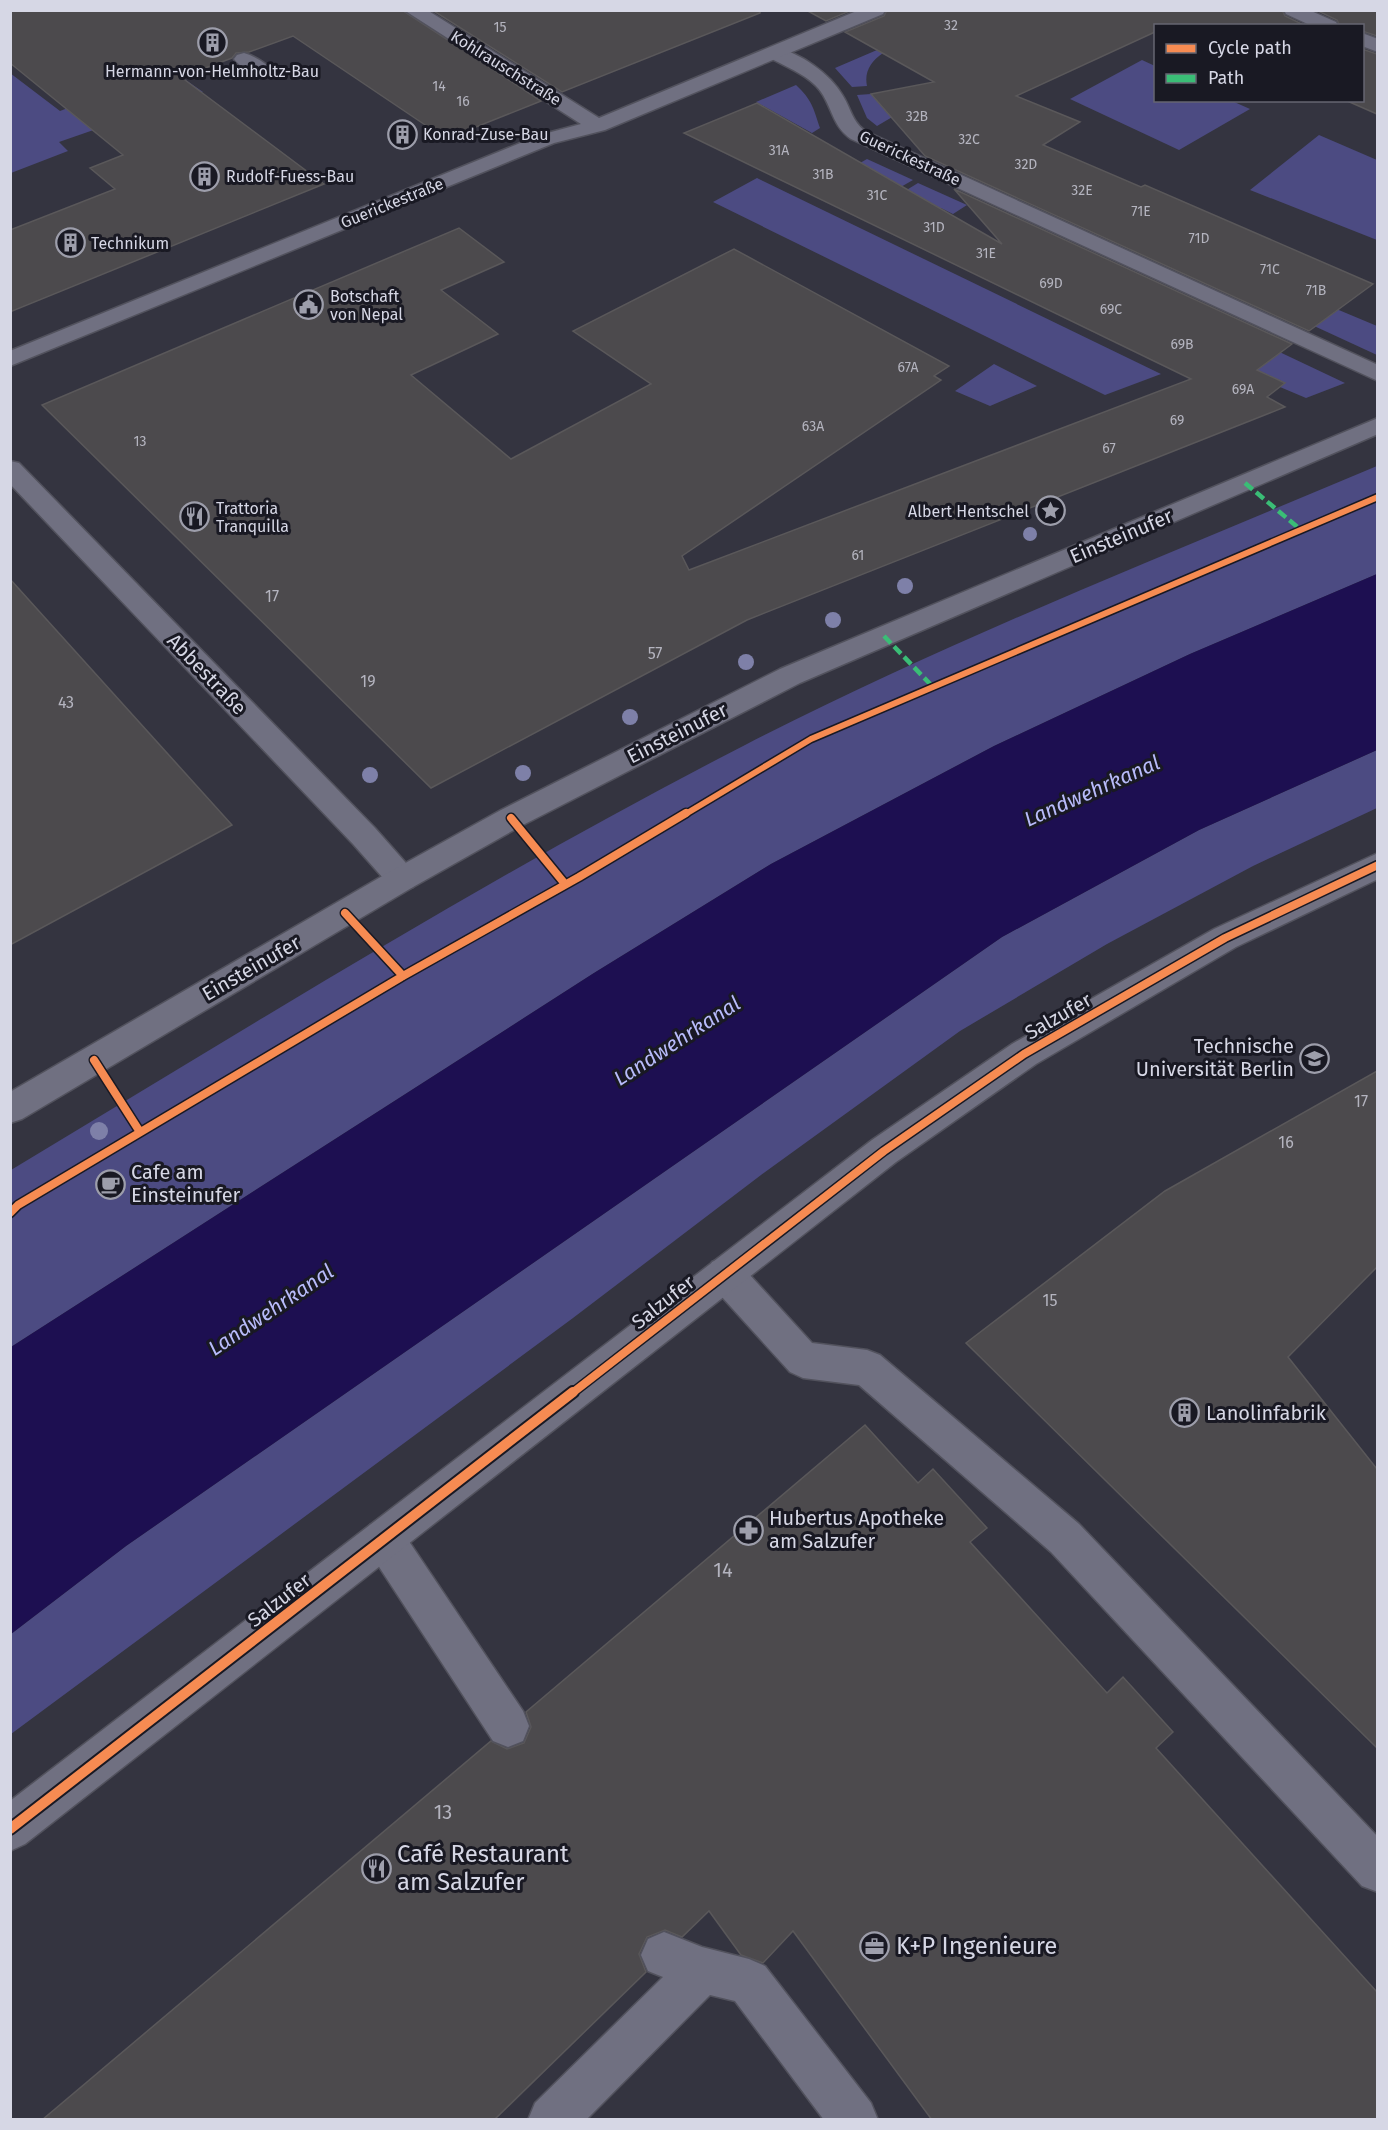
<svg xmlns="http://www.w3.org/2000/svg" width="1388" height="2130" font-family="'Fira Sans',sans-serif">
<style>
.green{fill:#4c4b82}
.water{fill:#1d0f51}
.building{fill:#4c4a4d;stroke:#5a585a;stroke-width:1.5}
.lines{fill:none;stroke-linecap:round;stroke-linejoin:round}
.service-casing{stroke:#52525d;stroke-width:3}
.minor-casing{stroke:#52525d;stroke-width:3}
.tertiary-casing{stroke:#52525d;stroke-width:3}
.service{fill:#707081;fill-rule:evenodd}
.minor{fill:#707081;fill-rule:evenodd}
.tertiary{fill:#707081;fill-rule:evenodd}
.quiet{stroke:#3abd76;stroke-width:4.5;stroke-dasharray:10 4.5;stroke-linecap:butt}
.cycleway-far2-casing{stroke:#191923;stroke-width:9}
.cycleway-far1-casing{stroke:#191923;stroke-width:11}
.cycleway-casing{stroke:#191923;stroke-width:14}
.cycleway-far2{stroke:#f68b52;stroke-width:6}
.cycleway-far1{stroke:#f68b52;stroke-width:8}
.cycleway{stroke:#f68b52;stroke-width:10}
.tree{fill:#7e80a8}
.labels{text-anchor:middle;dominant-baseline:central;stroke-width:6;stroke-linejoin:round;paint-order:stroke}
.far-number-label{font-size:14px;fill:#b4b4bf}
.far-street-label{font-size:16px;fill:#d6d7e5;stroke:#191923}
.far-poi-label{font-size:16px;fill:#d6d7e5;stroke:#191923;text-anchor:start}
.number-label{font-size:16px;fill:#b4b4bf}
.street-label{font-size:20px;fill:#d6d7e5;stroke:#191923}
.poi-label{font-size:20px;fill:#d6d7e5;stroke:#191923;text-anchor:start}
.near-number-label{font-size:20px;fill:#b4b4bf}
.water-label{font-size:21px;font-style:italic;fill:#b8bbfa;stroke:#191923}
.near-poi-label{font-size:24px;fill:#d6d7e5;stroke:#191923;text-anchor:start}
</style>
<rect width="100%" height="100%" fill="#343440"/>
<!-- green -->
<path class="green" d="M877,50L883,53C871,61 864,72 867,86L852,87L835,68Z
M1142,60L1155,66L1156,100L1232,101L1250,109L1179,150L1070,99Z
M170,69L203,92L59,142L68,151L11,173L10,73L60,111Z
M796,85C812,100 813,107 820,128L812,133L756,102Z
M871,94L894,116L877,126L867,118L857,95Z
M1319,135L1377,160V240L1250,190Z
M867,159L913,180L899,188L853,167Z
M757,178L1161,374L1105,395L713,202Z
M918,183L967,205L953,214L941,208L938,210L905,191Z
M1334,308L1377,326V355L1312,325Z
M1208,318L1345,383L1306,398L1280,387L1285,383L1257,370Z
M994,364L1037,386L990,406L955,391Z
M1377,466V574L1190,654L994,746L771,864L594,973L11,1347V1170C254,1024 495,873 747,744C952,639 1166,555 1377,466Z
M1377,750V808L1253,866L1107,944L960,1031L761,1175L573,1318L11,1734V1634L126,1546L1002,937L1199,830Z"/>
<!-- water -->
<path class="water" d="M1377,574V750L1199,830L1002,937L126,1546L11,1634V1347L594,973L771,864L994,746L1190,654Z"/>
<!-- building -->
<path class="building" d="M10,10H402L541,101L446,139L293,36L249,52L236,53L232,58L181,77L324,184L10,312V230L115,189L90,168L123,155L10,63Z
M432,10H760V13L562,92Z
M806,10H852L826,21Z
M887,10H1282L1285,16L1306,26H1155V32L1016,96L1080,122L1043,145L1141,187L1145,185L1373,284L1309,331L925,156L871,94L934,82L845,32L884,16Z
M1316,10H1377V36L1362,31V26H1340L1337,20Z
M1362,49L1377,54V114L1345,100H1362Z
M757,103L1002,244L954,189L1292,344L1257,370L1285,383L1267,397L1285,407L747,620L431,788L42,405L459,228L504,262L441,290L498,334L411,375L511,459L651,384L573,331L734,249L949,366L934,376L941,380L682,556L689,570L1191,379L684,133Z
M10,579L232,825L10,945Z
M1377,1071V1267L1288,1357L1377,1469V1748L966,1343L1165,1191Z
M865,1425L918,1483L933,1469L987,1528L970,1542L1107,1693L1123,1677L1173,1732L1156,1748L1377,1992V2120H932L793,1931L763,1963L741,1955L709,1911L682,1937L665,1930L647,1937L639,1954L646,1972L494,2120H42L491,1741L507,1749L524,1743L531,1727L526,1712Z"/>
<g class="lines">
<defs>
<path id="service" d="M775,47C800,53 830,73 843,96C851,109 852,121 865,131L1378,365V381L851,139C834,127 833,112 823,95C812,76 786,67 768,57L766,53L768,49Z
M244,53C254,56 267,63 273,72L270,76C257,79 242,69 234,59L237,55Z
M725,1257L738,1262L812,1343L867,1350L880,1355L1079,1524L1378,1837V1892L1362,1886L1051,1552L859,1385L803,1378L790,1372L712,1286L707,1274L712,1262Z
M384,1519L398,1525L523,1711L529,1726L523,1741L508,1747L493,1741L370,1553L364,1539L370,1525Z
M664,1932L702,1947L749,1959L765,1966L871,2103L878,2120H824L735,2001L710,1995L586,2120H528L535,2103L663,1977L648,1971L641,1955L648,1939Z"/>
<path id="minor" d="M404,10H427L599,118L859,10H885L883,14L605,130L554,143L10,366V351L540,135L581,124Z
M10,461L19,463L375,828L413,871L417,879L413,887L402,891L391,887L353,844L10,484Z"/>
<path id="tertiary" d="M1284,10H1309L1336,22L1338,26H1312L1286,14Z
M1362,33L1378,39V52L1362,46Z
M1378,418V434L800,683L521,826L413,887L22,1119L10,1123V1092L391,871L501,810L780,669Z
M1378,853V879L1236,947L1036,1064L896,1162L25,1844L10,1851V1801L872,1140L1012,1044L1214,929Z"/>
</defs>
<!-- service casing -->
<use href="#service" class="service-casing"/>
<!-- minor casing -->
<use href="#minor" class="minor-casing"/>
<!-- tertiary casing -->
<use href="#tertiary" class="tertiary-casing"/>
<!-- service -->
<use href="#service" class="service"/>
<!-- minor -->
<use href="#minor" class="minor"/>
<!-- tertiary -->
<use href="#tertiary" class="tertiary"/>
<!-- quiet -->
<path class="quiet" d="M1245,483L1301,530
M884,636L933,687"/>
<defs>
<path id="cycleway-far2" d="M684,815L811,739L1378,497"/>
<path id="cycleway-far1" d="M511,818L565,884
M345,913L403,976
M94,1060L140,1132
M10,1213L18,1205L403,976L579,877L686,813
M571,1394L884,1151L1024,1054L1225,938L1378,865"/>
<path id="cycleway" d="M10,1829L573,1392"/>
</defs>
<!-- cycleway-far2 casing -->
<use href="#cycleway-far2" class="cycleway-far2-casing"/>
<!-- cycleway-far1 casing -->
<use href="#cycleway-far1" class="cycleway-far1-casing"/>
<!-- cycleway casing -->
<use href="#cycleway" class="cycleway-casing"/>
<!-- cycleway-far2 -->
<use href="#cycleway-far2" class="cycleway-far2"/>
<!-- cycleway-far1 -->
<use href="#cycleway-far1" class="cycleway-far1"/>
<!-- cycleway -->
<use href="#cycleway" class="cycleway"/>
</g>
<!-- trees -->
<g class="tree">
<circle cx="1030" cy="534" r="7"/>
<circle cx="905" cy="586" r="8"/>
<circle cx="833" cy="620" r="8"/>
<circle cx="746" cy="662" r="8"/>
<circle cx="630" cy="717" r="8"/>
<circle cx="523" cy="773" r="8"/>
<circle cx="370" cy="775" r="8"/>
<circle cx="99" cy="1131" r="9"/>
</g>
<!-- icons -->
<defs>
<symbol id="building-ring" viewBox="-11 -11 22 22"><circle r="9.5" fill="#191923" stroke="#9d9eab" stroke-width="1.5"/><path d="M-4-6H4V6H1V3H-1V6H-4ZM-2.5-4.3h1.7v1.8h-1.7ZM.8-4.3h1.7v1.8H.8ZM-2.5-1h1.7V.8h-1.7ZM.8-1h1.7V.8H.8Z" fill="#9d9eab"/></symbol>
<symbol id="civic-ring" viewBox="-11 -11 22 22"><circle r="9.5" fill="#191923" stroke="#9d9eab" stroke-width="1.5"/><path d="M-.6-6.5H3V-4.5H.6V-3L4-1V1h2V6H-6V1h2V-1L-.6-3ZM-1.2 2.5V6h2.4V2.5Z" fill="#9d9eab"/></symbol>
<symbol id="sight-ring" viewBox="-11 -11 22 22"><circle r="9.5" fill="#191923" stroke="#9d9eab" stroke-width="1.5"/><path d="M0-6L1.8-2.2L6-1.7L2.9 1.2L3.7 5.4L0 3.3L-3.7 5.4L-2.9 1.2L-6-1.7L-1.8-2.2Z" fill="#9d9eab"/></symbol>
<symbol id="restaurant-ring" viewBox="-11 -11 22 22"><circle r="9.5" fill="#191923" stroke="#9d9eab" stroke-width="1.5"/><path d="M-5-6h1v4h1v-4h1v4h1v-4h1v5L-1.5 .5V6h-2V.5L-5-1ZM5-6V6H3V1.5H1.5Q1.5-4 5-6Z" fill="#9d9eab"/></symbol>
<symbol id="university-ring" viewBox="-11 -11 22 22"><circle r="9.5" fill="#191923" stroke="#9d9eab" stroke-width="1.5"/><path d="M0-5L7-2L0 1L-7-2ZM-4 1L0 2.5L4 1V4Q0 6-4 4Z" fill="#9d9eab"/></symbol>
<symbol id="cafe-ring" viewBox="-11 -11 22 22"><circle r="9.5" fill="#191923" stroke="#9d9eab" stroke-width="1.5"/><path d="M-5.5-4.5H6V0H3Q3 3.5 0 3.5H-2.5Q-5.5 3.5-5.5 0ZM3-3.2v2h1.7v-2ZM-6 4.5H4V6H-6Z" fill="#9d9eab"/></symbol>
<symbol id="pharmacy-ring" viewBox="-11 -11 22 22"><circle r="9.5" fill="#191923" stroke="#9d9eab" stroke-width="1.5"/><path d="M-2-6h4v4h4v4h-4v4h-4v-4h-4v-4h4Z" fill="#9d9eab"/></symbol>
<symbol id="office-ring" viewBox="-11 -11 22 22"><circle r="9.5" fill="#191923" stroke="#9d9eab" stroke-width="1.5"/><path d="M-6-3h4V-5.5h4V-3h4V5H-6ZM-1-4.5V-3h2v-1.5ZM-6 0V1H6V0Z" fill="#9d9eab"/></symbol>
</defs>
<g fill-rule="evenodd">
<use href="#building-ring" x="196" y="26" width="33" height="33"/>
<use href="#building-ring" x="386" y="118" width="33" height="33"/>
<use href="#building-ring" x="188" y="160" width="33" height="33"/>
<use href="#building-ring" x="54" y="226" width="33" height="33"/>
<use href="#civic-ring" x="292" y="288" width="33" height="33"/>
<use href="#sight-ring" x="1034" y="494" width="33" height="33"/>
<use href="#restaurant-ring" x="178" y="500" width="33" height="33"/>
<use href="#university-ring" x="1298" y="1042" width="33" height="33"/>
<use href="#cafe-ring" x="94" y="1168" width="33" height="33"/>
<use href="#building-ring" x="1168" y="1396" width="33" height="33"/>
<use href="#pharmacy-ring" x="732" y="1514" width="33" height="33"/>
<use href="#restaurant-ring" x="360" y="1852" width="33" height="33"/>
<use href="#office-ring" x="858" y="1930" width="33" height="33"/>
</g>
<g class="labels">
<!-- far-number labels -->
<g class="far-number-label">
<text x="951" y="25">32</text>
<text x="500" y="27">15</text>
<text x="439" y="86">14</text>
<text x="463" y="101">16</text>
<text x="917" y="116">32B</text>
<text x="969" y="139">32C</text>
<text x="779" y="150">31A</text>
<text x="1026" y="164">32D</text>
<text x="823" y="174">31B</text>
<text x="1082" y="190">32E</text>
<text x="877" y="195">31C</text>
<text x="1141" y="211">71E</text>
<text x="934" y="227">31D</text>
<text x="1199" y="238">71D</text>
<text x="986" y="253">31E</text>
<text x="1270" y="269">71C</text>
<text x="1051" y="283">69D</text>
<text x="1316" y="290">71B</text>
<text x="1111" y="309">69C</text>
<text x="1182" y="344">69B</text>
<text x="908" y="367">67A</text>
<text x="1243" y="389">69A</text>
<text x="1177" y="420">69</text>
<text x="813" y="426">63A</text>
<text x="140" y="441">13</text>
<text x="1109" y="448">67</text>
<text x="858" y="555">61</text>
</g>
<!-- far-street labels -->
<g class="far-street-label">
<text transform="translate(506 68) rotate(32)">Kohlrauschstraße</text>
<text transform="translate(910 158) rotate(25)">Guerickestraße</text>
<text transform="translate(392 203) rotate(-22)">Guerickestraße</text>
</g>
<!-- far-poi labels -->
<g class="far-poi-label">
<text x="212" y="71" text-anchor="middle">Hermann-von-Helmholtz-Bau</text>
<text x="423" y="134">Konrad-Zuse-Bau</text>
<text x="226" y="176">Rudolf-Fuess-Bau</text>
<text x="91" y="243">Technikum</text>
<text x="330" y="296">Botschaft<tspan x="330" dy="18">von Nepal</tspan></text>
<text x="216" y="508">Trattoria<tspan x="216" dy="18">Tranquilla</tspan></text>
<text x="1029" y="511" text-anchor="end">Albert Hentschel</text>
</g>
<!-- number labels -->
<g class="number-label">
<text x="272" y="596">17</text>
<text x="655" y="653">57</text>
<text x="368" y="681">19</text>
<text x="66" y="702">43</text>
<text x="1361" y="1101">17</text>
<text x="1286" y="1142">16</text>
<text x="1050" y="1300">15</text>
</g>
<!-- street labels -->
<g class="street-label">
<text transform="translate(1121 536) rotate(-23)">Einsteinufer</text>
<text transform="translate(207 674) rotate(46)">Abbestraße</text>
<text transform="translate(677 733) rotate(-27)">Einsteinufer</text>
<text transform="translate(251 968) rotate(-30)">Einsteinufer</text>
<text transform="translate(1058 1016) rotate(-30)">Salzufer</text>
<text transform="translate(663 1302) rotate(-38)">Salzufer</text>
<text transform="translate(279 1600) rotate(-38)">Salzufer</text>
</g>
<!-- poi labels -->
<g class="poi-label">
<text x="1294" y="1046" text-anchor="end">Technische<tspan x="1294" dy="23">Universität Berlin</tspan></text>
<text x="131" y="1172">Cafe am<tspan x="131" dy="23">Einsteinufer</tspan></text>
<text x="1206" y="1413">Lanolinfabrik</text>
<text x="769" y="1518">Hubertus Apotheke<tspan x="769" dy="23">am Salzufer</tspan></text>
</g>
<!-- near-number labels -->
<g class="near-number-label">
<text x="723" y="1570">14</text>
<text x="443" y="1812">13</text>
</g>
<!-- water labels -->
<g class="water-label">
<text transform="translate(1092 791) rotate(-24)">Landwehrkanal</text>
<text transform="translate(677 1041) rotate(-33)">Landwehrkanal</text>
<text transform="translate(271 1310) rotate(-34)">Landwehrkanal</text>
</g>
<!-- near-poi labels -->
<g class="near-poi-label">
<text x="397" y="1854">Café Restaurant<tspan x="397" dy="28">am Salzufer</tspan></text>
<text x="896" y="1946">K+P Ingenieure</text>
</g>
</g>
<!-- border -->
<rect width="1388" height="2130" fill="none" stroke="#d6d7e5" stroke-width="24"/>
<!-- legend -->
<rect x="1154" y="24" width="210" height="78" fill="#191923" stroke="#656571" stroke-width="1.5"/>
<rect x="1166" y="44" width="30" height="9" fill="#f68b52" stroke="#656571" stroke-width="1.5"/>
<text x="1208" y="54" font-size="18" fill="#d6d7e5">Cycle path</text>
<rect x="1166" y="74" width="30" height="9" fill="#3abd76" stroke="#656571" stroke-width="1.5"/>
<text x="1208" y="84" font-size="18" fill="#d6d7e5">Path</text>
</svg>
